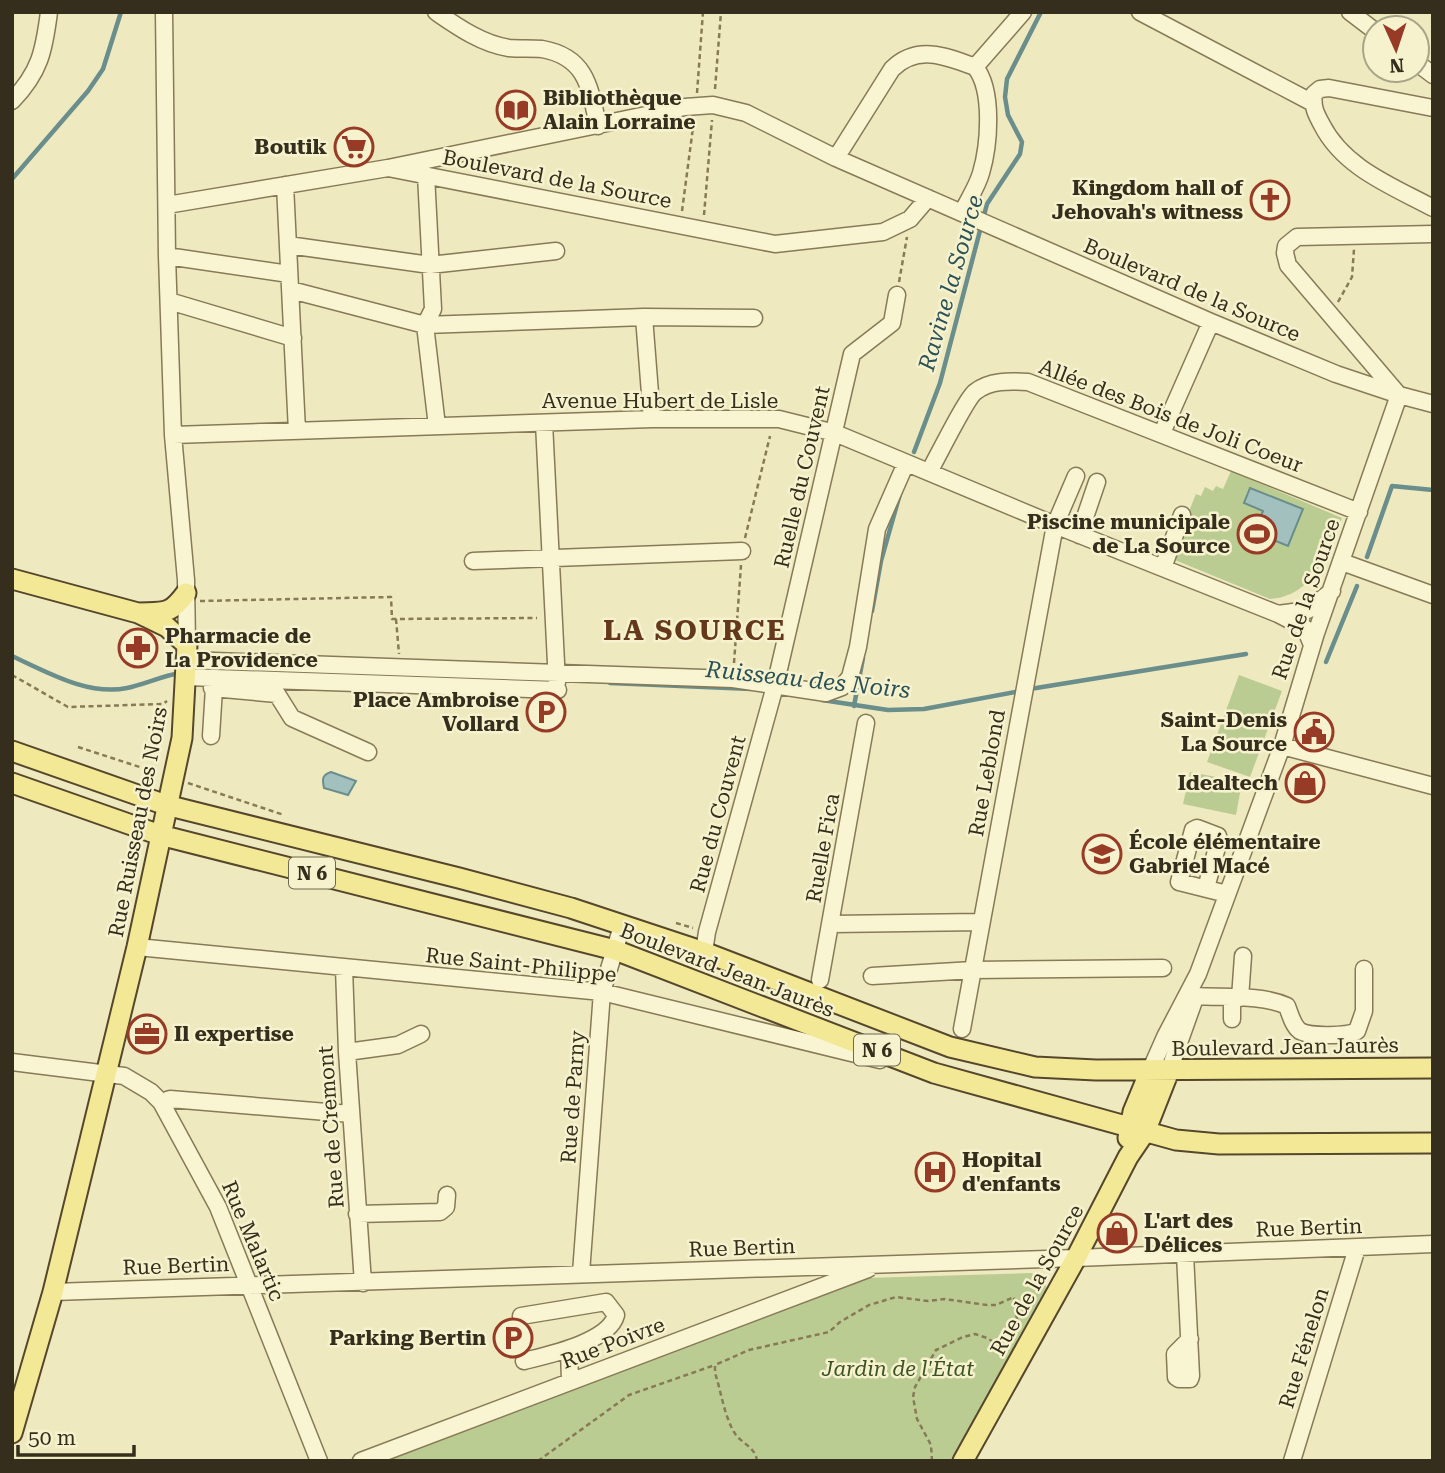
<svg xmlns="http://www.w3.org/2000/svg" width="1445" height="1473" font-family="'Roboto Serif',serif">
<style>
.green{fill:#bbcc93}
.water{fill:#a2c0bd;stroke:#698e8c;stroke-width:2}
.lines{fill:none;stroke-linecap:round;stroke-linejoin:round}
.stream{stroke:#698e8c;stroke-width:4.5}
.minor-casing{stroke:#877a57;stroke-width:19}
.major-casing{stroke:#55472c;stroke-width:23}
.path{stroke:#877a57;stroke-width:2.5;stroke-dasharray:5 3.5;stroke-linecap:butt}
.minor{stroke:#f9f5d2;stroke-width:16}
.major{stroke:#f3e895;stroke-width:19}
.labels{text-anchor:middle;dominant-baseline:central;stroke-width:5;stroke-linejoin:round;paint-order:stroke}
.shield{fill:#f6f2ce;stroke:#706951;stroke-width:2}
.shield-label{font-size:19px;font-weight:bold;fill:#362e1c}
.poi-label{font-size:21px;font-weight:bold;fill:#362e1c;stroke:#f6f2ce;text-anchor:end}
.street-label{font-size:21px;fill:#362e1c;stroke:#f6f2ce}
.park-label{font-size:21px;font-style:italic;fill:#3d5322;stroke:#f6f2ce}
.water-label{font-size:23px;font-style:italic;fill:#2b5157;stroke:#f6f2ce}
.district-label{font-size:28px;font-weight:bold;letter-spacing:2px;fill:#64381a;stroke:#f6f2ce}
</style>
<rect width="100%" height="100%" fill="#efe9bf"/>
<!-- green -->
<path class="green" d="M1231,471L1342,518C1328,553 1314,596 1270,599L1170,558L1196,494L1201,496L1205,487L1213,491L1216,486L1223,489Z
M1239,675L1282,691L1250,777L1207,762Z
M1190,772L1242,782L1236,815L1183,804Z
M1031,1273L1045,1279L1047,1295L954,1461H385L866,1278Z"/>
<!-- water -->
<path class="water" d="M1250,488L1303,509L1288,546L1254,532L1263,511L1244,503Z
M331,772L356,781L348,795L324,788C322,779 322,775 331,772Z"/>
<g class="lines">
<!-- stream -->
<path class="stream" d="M12,179L88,91L103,69L121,12
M914,452L940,383L987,204L1020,154L1022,142L1008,115L1005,97L1007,79L1041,12
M1367,557L1392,486L1433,490
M872,611L881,561L900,494
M12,656C47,672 88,696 127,688C145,684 162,676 180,673
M1326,662L1357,586
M371,676L548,681
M610,683L751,689
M1030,689L1246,654
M822,700L888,710L924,709L1021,691
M854,706L863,658"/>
<defs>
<path id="minor" d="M164,12L167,256L173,435L186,580L187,645
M436,12C458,27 482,44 509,48C520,49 531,48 542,49C587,57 590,88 598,126
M1140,12L1313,103
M1350,12L1375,31
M1417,63L1433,75
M975,67L1023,12
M12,101C40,72 44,51 49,12
M1433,108L1329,88L1320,89L1314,94C1312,107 1316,114 1322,125C1344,168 1392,186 1433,208
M836,158L892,69C917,44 946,56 975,67
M388,168L685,107L713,105L746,113L836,158L1211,322L1336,374L1399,395L1433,404
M426,175L433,309L425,325L437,426
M285,185L297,431
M167,205L388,168L775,244L883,232L910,219L928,198
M962,213C968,200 977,187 981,173C989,146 994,90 975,67
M288,245L430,265L556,251
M167,256L289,274
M291,290L425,325L644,317L652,419
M169,301L293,338
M644,317L754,318
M1397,393L1288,265L1285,253L1286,246L1297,237L1433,234
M544,423L557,683
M1162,433L1211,322
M173,435L652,419H779L835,433L1055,525L1278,614L1305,628L1312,645
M929,472C937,458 966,399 975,392C990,380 1010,381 1028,382L1359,512
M1079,535L1097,482
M473,561L742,551
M1342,562L1433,595
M1163,568L1182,515
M1278,614L1308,610L1332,591
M186,660L733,679L826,693L842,687L850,677L858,647L877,529L906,463
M186,677L558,690
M212,688L277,694L292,718L368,752
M211,736L214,688
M1282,746L1433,786
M1206,888L1219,840L1218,836L1197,828L1193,830L1179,882L1227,894
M832,924L981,922
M137,947L602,992L880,1060
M704,952L707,932L775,686L852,354L892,323L897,295
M344,968L347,1052L363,1283
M872,976L973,970L1163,968
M820,980L866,723
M1195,996C1225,998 1260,994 1287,1006C1290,1014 1293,1026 1300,1031C1310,1037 1348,1036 1357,1031L1364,1011V969
M1240,998L1243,956
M1232,1019V998
M962,1029L1055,525L1076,476
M347,1052L398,1045L421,1034
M12,1062L124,1076L151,1092L161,1102L218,1207L319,1461
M1150,1071L1165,1037L1198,974L1282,746L1316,633L1399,395
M1169,1071L1195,998
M161,1102L170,1099L351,1114
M357,1214L440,1212L446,1207L447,1195
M1185,1254L1191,1376L1190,1379H1179L1176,1377L1175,1354L1190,1339
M581,1273L602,992L622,926
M53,1292L1076,1258L1433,1244
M521,1316L606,1302L616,1315C609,1342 548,1355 524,1361
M569,1349L570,1381
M361,1461L868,1269
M1292,1461L1357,1248"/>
<path id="major" d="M12,579L138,613L167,627L187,645L182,738L137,947L53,1292L12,1433
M139,613C165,612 170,615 186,593
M12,751L166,805L459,878L571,908L704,952L950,1047L1035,1067L1096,1070L1433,1068
M12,783L160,835L615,950L934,1073L1176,1140L1219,1144L1433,1143
M1128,1138L1133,1112L1150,1071
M963,1461L1076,1258L1128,1157L1145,1132L1169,1071"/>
</defs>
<!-- minor casing -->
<use href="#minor" class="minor-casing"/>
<!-- major casing -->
<use href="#major" class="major-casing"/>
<!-- path -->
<path class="path" d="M715,89L721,12
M697,93L703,12
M682,211L694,120
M704,215L712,120
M899,282L907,237
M1338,302L1352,277L1354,249
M745,538L770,436
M200,601L391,597L392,619L537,618
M396,619L399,654
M734,663L741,565
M12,675L68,707L163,704L167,701
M78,747L158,773
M188,783L284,815
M676,923L693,928
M1193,1049L1252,1047
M538,1461L629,1395L715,1365
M757,1461C756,1447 740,1443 734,1432C724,1415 721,1391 715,1373V1365L749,1350L829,1332L840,1322L869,1305L896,1297L928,1301L944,1299L987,1305H996L1014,1297L1018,1327
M932,1461L931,1445L917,1419L913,1397L915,1387L936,1350L963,1337L975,1334L987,1338L1002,1347L1007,1344"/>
<!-- minor -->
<use href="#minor" class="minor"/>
<!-- major -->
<use href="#major" class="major"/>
</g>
<!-- icons -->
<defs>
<symbol id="library-ring" viewBox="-11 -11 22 22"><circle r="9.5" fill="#f6f2ce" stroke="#973b26" stroke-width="1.5"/><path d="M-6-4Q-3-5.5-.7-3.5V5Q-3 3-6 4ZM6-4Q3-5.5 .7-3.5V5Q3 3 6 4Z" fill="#973b26"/></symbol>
<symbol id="supermarket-ring" viewBox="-11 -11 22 22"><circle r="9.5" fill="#f6f2ce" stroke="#973b26" stroke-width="1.5"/><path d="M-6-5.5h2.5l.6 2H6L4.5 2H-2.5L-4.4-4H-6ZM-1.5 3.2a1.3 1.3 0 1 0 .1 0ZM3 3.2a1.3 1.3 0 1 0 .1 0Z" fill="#973b26"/></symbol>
<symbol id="church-ring" viewBox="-11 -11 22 22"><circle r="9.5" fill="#f6f2ce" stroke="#973b26" stroke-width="1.5"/><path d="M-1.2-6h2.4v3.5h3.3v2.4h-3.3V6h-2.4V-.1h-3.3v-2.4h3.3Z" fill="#973b26"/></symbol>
<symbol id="stadium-ring" viewBox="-11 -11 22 22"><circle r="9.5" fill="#f6f2ce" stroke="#973b26" stroke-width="1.5"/><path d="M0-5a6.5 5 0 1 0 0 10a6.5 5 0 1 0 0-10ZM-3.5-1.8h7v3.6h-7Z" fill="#973b26"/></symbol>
<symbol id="pharmacy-ring" viewBox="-11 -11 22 22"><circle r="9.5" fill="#f6f2ce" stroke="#973b26" stroke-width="1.5"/><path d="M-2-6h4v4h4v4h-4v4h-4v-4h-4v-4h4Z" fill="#973b26"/></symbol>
<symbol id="parking-ring" viewBox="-11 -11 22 22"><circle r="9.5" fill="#f6f2ce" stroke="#973b26" stroke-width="1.5"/><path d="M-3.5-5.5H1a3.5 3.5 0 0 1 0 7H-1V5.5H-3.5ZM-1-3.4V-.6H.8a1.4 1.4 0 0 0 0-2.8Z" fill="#973b26"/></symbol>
<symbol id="civic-ring" viewBox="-11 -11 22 22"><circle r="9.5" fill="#f6f2ce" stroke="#973b26" stroke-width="1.5"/><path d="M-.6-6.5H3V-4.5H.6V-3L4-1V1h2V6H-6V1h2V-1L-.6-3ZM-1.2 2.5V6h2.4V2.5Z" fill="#973b26"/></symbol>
<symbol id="shop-ring" viewBox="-11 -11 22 22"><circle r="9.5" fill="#f6f2ce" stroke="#973b26" stroke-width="1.5"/><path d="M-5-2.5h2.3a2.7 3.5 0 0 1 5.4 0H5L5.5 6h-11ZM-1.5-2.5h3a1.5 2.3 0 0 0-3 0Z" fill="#973b26"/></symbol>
<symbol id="school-ring" viewBox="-11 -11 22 22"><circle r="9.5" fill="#f6f2ce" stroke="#973b26" stroke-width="1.5"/><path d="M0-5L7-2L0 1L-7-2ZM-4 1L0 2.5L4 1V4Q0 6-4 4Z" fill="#973b26"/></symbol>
<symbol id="office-ring" viewBox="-11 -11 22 22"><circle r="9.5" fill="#f6f2ce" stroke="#973b26" stroke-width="1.5"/><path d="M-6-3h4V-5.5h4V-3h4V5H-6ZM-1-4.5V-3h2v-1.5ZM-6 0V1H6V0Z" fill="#973b26"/></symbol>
<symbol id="hospital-ring" viewBox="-11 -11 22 22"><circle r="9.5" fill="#f6f2ce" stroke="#973b26" stroke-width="1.5"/><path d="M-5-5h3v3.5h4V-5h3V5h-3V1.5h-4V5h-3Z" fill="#973b26"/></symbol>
</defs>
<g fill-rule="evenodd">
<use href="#library-ring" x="494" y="88" width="44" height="44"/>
<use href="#supermarket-ring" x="332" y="125" width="44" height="44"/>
<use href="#church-ring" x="1248" y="178" width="44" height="44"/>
<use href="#stadium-ring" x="1235" y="512" width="44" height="44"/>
<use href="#pharmacy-ring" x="116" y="626" width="44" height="44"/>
<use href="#parking-ring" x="524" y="690" width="44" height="44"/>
<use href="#civic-ring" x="1292" y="710" width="44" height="44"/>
<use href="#shop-ring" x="1283" y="761" width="44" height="44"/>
<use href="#school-ring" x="1080" y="832" width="44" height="44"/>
<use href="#office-ring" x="125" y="1012" width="44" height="44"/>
<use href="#hospital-ring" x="913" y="1150" width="44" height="44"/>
<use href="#shop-ring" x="1095" y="1211" width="44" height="44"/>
<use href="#parking-ring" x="491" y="1316" width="44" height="44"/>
</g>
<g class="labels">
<!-- shield labels -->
<g class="shield">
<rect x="289" y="857.5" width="46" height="31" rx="5"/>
<rect x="854" y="1034.5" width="46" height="31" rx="5"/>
</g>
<g class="shield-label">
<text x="312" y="873">N 6</text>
<text x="877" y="1050">N 6</text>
</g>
<!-- poi labels -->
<g class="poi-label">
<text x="543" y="98" text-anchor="start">Bibliothèque<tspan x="543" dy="24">Alain Lorraine</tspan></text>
<text x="327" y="147">Boutik</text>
<text x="1243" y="188">Kingdom hall of<tspan x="1243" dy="24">Jehovah's witness</tspan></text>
<text x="1230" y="522">Piscine municipale<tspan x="1230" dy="24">de La Source</tspan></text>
<text x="165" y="636" text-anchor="start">Pharmacie de<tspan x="165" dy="24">La Providence</tspan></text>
<text x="519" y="700">Place Ambroise<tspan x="519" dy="24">Vollard</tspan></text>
<text x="1287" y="720">Saint-Denis<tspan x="1287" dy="24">La Source</tspan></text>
<text x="1278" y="783">Idealtech</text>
<text x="1129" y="842" text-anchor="start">École élémentaire<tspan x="1129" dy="24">Gabriel Macé</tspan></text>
<text x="174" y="1034" text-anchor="start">Il expertise</text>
<text x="962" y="1160" text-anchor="start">Hopital<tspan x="962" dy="24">d'enfants</tspan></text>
<text x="1144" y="1221" text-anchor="start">L'art des<tspan x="1144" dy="24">Délices</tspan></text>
<text x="486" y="1338">Parking Bertin</text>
</g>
<!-- street labels -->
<g class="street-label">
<text transform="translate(557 179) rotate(11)">Boulevard de la Source</text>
<text transform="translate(1192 290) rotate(23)">Boulevard de la Source</text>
<text x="660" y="401">Avenue Hubert de Lisle</text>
<text transform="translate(1171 416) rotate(21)">Allée des Bois de Joli Coeur</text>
<text transform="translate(802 477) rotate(-77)">Ruelle du Couvent</text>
<text transform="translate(1306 599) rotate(-71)">Rue de la Source</text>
<text transform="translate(987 773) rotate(-80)">Rue Leblond</text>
<text transform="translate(718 814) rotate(-75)">Rue du Couvent</text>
<text transform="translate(138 822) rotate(-79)">Rue Ruisseau des Noirs</text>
<text transform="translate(823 848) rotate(-80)">Ruelle Fica</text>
<text transform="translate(521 965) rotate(6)">Rue Saint-Philippe</text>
<text transform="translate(727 970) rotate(21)">Boulevard Jean Jaurès</text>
<text transform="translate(1285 1047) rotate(-1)">Boulevard Jean Jaurès</text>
<text transform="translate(573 1097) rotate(-86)">Rue de Parny</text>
<text transform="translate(331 1127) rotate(-94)">Rue de Cremont</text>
<text transform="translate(1309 1228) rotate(-2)">Rue Bertin</text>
<text transform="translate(253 1241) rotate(67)">Rue Malartic</text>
<text transform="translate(742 1248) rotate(-2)">Rue Bertin</text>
<text transform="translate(176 1266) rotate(-2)">Rue Bertin</text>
<text transform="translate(1037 1280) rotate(-61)">Rue de la Source</text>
<text transform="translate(613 1343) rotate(-21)">Rue Poivre</text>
<text transform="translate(1304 1348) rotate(-73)">Rue Fénelon</text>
</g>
<!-- park labels -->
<g class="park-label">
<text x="898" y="1369">Jardin de l'État</text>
</g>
<!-- water labels -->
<g class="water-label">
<text transform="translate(951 283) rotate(-74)">Ravine la Source</text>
<text transform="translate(808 680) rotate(6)">Ruisseau des Noirs</text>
</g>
<!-- district labels -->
<g class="district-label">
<text x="695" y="630">LA SOURCE</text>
</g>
</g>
<!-- border -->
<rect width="1445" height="1473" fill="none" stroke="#362e1c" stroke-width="28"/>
<!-- north arrow -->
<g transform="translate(1396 49) rotate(177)"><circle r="33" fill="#f6f2ce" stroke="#a9a487" stroke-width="2"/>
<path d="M0-5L12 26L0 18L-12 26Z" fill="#973b26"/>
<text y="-10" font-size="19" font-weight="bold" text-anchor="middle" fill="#362e1c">N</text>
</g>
<!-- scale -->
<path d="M18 1445v10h116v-10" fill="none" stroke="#362e1c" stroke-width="3.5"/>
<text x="28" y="1445" font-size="21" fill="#362e1c" stroke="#f6f2ce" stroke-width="5" paint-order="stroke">50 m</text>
</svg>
